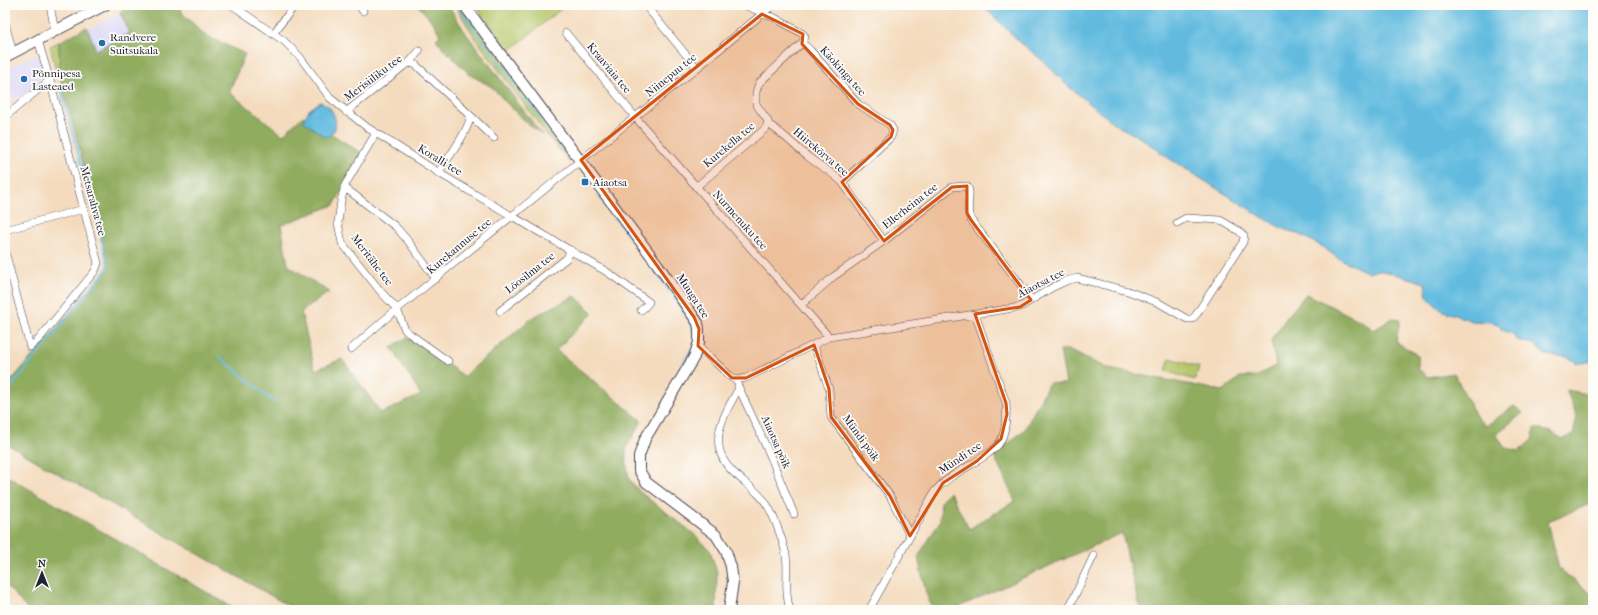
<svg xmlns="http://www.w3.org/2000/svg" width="1598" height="615" font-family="'IM FELL French Canon',serif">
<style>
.built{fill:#dbd6f7}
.green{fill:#b5c76a;stroke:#6c7452}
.forest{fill:#90ac5e;stroke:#59674c}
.water{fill:#62bbdf;stroke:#426e8d}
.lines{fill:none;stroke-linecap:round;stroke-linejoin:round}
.stream{stroke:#62bbdf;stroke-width:2}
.street-casing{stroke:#423e4f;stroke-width:8}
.secondary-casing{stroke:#423e4f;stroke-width:12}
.street{stroke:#fff;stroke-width:7}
.secondary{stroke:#fff;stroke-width:10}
.marked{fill:#d45411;fill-opacity:0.2;stroke:#d45411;stroke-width:3;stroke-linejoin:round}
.poi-dot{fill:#1f6fb2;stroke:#fdfcf7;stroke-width:1.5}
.labels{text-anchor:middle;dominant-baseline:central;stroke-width:3.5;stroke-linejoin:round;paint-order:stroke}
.poi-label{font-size:11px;fill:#22223b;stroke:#fdfcf7;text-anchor:start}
.street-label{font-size:11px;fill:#22223b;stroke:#fdfcf7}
</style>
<rect width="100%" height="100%" fill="#fdfcf7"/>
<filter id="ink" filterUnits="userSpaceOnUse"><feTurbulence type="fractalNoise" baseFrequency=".025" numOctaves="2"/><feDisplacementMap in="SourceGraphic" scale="8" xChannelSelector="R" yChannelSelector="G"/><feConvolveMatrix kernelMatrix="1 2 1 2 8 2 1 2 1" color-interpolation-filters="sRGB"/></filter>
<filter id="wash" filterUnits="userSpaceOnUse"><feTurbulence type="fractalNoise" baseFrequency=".012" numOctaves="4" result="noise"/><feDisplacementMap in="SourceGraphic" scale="16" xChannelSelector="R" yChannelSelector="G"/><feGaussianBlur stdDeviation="0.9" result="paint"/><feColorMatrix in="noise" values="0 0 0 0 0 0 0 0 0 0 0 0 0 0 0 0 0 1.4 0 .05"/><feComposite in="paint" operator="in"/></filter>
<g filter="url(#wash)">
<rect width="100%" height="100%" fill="#f4dbbe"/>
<!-- built -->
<path class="built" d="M120,13L130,33L96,50L88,29Z
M38,53L45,77L15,101L5,80V70Z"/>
<!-- green -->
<path class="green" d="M455,5H461L573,155L569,159L560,151L544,131L476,39Z
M475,5H566L509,51Z
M59,42L60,78L57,75L50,46Z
M1170,358L1199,367L1195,380L1166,371Z"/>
<!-- forest -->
<path class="forest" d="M127,5H176L183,14L205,35L245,54L229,92L283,135L303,116L363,154L334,205L281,225L288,265L329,292L301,312L315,370L342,359L381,413L421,395L391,347L408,337L464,376L533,317L575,296L593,313L556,350L642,421L626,448V461L629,479L640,492L694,534L710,550L717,573L716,610H296L5,443V388L109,267L79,147L60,78L59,42L87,27L96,50L130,33L120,13Z
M418,5H448L465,32L542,135L515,112L492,87L469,74L440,45L436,39L440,35L434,24Z
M1306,294L1361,321L1374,330L1393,318L1400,320L1396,342L1418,355V369L1428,377L1454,373L1477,418L1486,426L1514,406L1523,413L1496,434L1505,448L1519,451L1532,440L1534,428L1551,432L1562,439L1573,435L1577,416L1566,390L1593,395V503L1548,521L1559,569L1593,595V610H1140L1122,533L952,610H933L926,593L918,557L940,521L941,500L950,492L969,529L1015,501L994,456L1025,429L1049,383L1066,384L1060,350H1068L1109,369L1223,391L1240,377L1258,376L1276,365L1271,340L1287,317Z
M5,475L225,603L237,610H28L5,584Z"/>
<!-- water -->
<path class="water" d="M982,5H1593V360L1584,363H1577L1568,357L1546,355L1541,351L1534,344L1516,340L1513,334L1502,330L1498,324L1491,322L1472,321L1441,310L1427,297L1425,283L1398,275L1378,270L1369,273L1336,257L1323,247L1299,234L1283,229L1262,217L1170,159L1141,138L1116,125L1068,86L1042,60L1020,42Z
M320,102C323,103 326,105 329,107C337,116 340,133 325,137L303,121L309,110Z"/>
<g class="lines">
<!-- stream -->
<path class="stream" d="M457,5L569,157
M93,6L94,5
M599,196L671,293
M674,298L687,316
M690,320L694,332
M220,357L275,403
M678,372L692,349
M5,394L108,268V265L60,86"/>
</g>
</g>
<g filter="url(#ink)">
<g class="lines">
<defs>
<path id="street" d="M50,5L55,32
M232,5L284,41L300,57L330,98L368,128L444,176L607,272L649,302L644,308L641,310
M358,5L363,11
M645,5L697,68
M744,5L775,18L803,34L805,37L802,43L810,50L858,104L890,125L893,130L891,137L842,182
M5,23L13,53
M566,33L636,118L829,337
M273,34L295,5
M408,64L419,51
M346,112L405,65L410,63L416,65L470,115C471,129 446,161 438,173
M470,115L494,138
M5,117L50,80
M768,124C783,133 794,146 807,156C818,165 832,172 842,182L884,241
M376,133L345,185L341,201L338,223L342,243L381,292L397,309L405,330L410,334L448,361
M344,187L396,227L408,241L436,279
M696,187L766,128L768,121L756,104V92L759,83L802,43
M5,230L84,209
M5,251L30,347L39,339L95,271L98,263L51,84L38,40
M801,305L833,277L884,241L952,187L967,186C973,195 964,207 971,220L1027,293L1031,300
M500,311L567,258L571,250
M814,345L829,389L831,417L890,496L910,536
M698,346L732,378L736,380L746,378L829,337L1020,307L1053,287L1066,281L1077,278L1128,291L1159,303L1187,319H1192L1196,315L1243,242L1244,236L1239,231L1220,220L1186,218L1177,223
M351,349L384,320L581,160L697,68L773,5
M738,386L770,455L794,514
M738,390C722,417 706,446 733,472C747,485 763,494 771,512C776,522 784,544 786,555C788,567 786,580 787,592C787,598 789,604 789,610
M869,610L935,491C953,470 980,464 998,445C1006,436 1007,413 1006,403L975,314
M1068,610L1094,555"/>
<path id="secondary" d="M464,5L658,265L698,323L699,329V342L694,357L645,439L639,456V470L646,482L716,535L726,551L731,567L733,582L729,610
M5,57L105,5"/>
</defs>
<!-- street casing -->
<use href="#street" class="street-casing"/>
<!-- secondary casing -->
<use href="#secondary" class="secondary-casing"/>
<!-- street -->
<use href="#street" class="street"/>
<!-- secondary -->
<use href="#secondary" class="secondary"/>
</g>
</g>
<!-- marked area -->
<path class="marked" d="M762,14L803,34L802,44L858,104L890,125L893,130L891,137L842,182L884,241L952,187L967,186V213L971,220L1031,300L1020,307L975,314L1006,403L1007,414L1001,439L977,461L943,483L910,536L890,496L831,417L829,389L814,345L746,378H732L698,346L699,329L694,317L581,160Z"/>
<!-- markers -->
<g class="poi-dot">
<circle cx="102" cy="43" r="4"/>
<circle cx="24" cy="79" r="4"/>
<rect x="581" y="178" width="8" height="8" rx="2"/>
</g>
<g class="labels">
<!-- poi labels -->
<g class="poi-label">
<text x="110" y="37">Randvere<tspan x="110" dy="13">Suitsukala</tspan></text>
<text x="32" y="73">Põnnipesa<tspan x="32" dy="13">Lasteaed</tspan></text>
<text x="593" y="182">Aiaotsa</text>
</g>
<!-- street labels -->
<g class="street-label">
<text transform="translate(609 68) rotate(50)">Kraaviaia tee</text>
<text transform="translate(843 71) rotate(48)">Käokinga tee</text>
<text transform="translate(671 75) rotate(-39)">Niinepuu tee</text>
<text transform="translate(373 78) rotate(-37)">Merisiiliku tee</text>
<text transform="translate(729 145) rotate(-40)">Kurekella tee</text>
<text transform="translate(821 152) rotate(40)">Hiirekõrva tee</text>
<text transform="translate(440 160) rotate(31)">Koralli tee</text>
<text transform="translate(93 201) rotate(75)">Metsarahva tee</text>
<text transform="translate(910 206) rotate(-38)">Ellerheina tee</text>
<text transform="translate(740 220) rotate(48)">Nurmenuku tee</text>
<text transform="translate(459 246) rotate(-40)">Kurekannuse tee</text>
<text transform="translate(372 260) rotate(53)">Meritähe tee</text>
<text transform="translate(530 273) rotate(-38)">Lõosilma tee</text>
<text transform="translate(1041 283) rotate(-27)">Aiaotsa tee</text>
<text transform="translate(693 296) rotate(57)">Muuga tee</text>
<text transform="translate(861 438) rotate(54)">Mündi põik</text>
<text transform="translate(776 442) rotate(66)">Aiaotsa põik</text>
<text transform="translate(960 458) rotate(-34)">Mündi tee</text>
</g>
</g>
<!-- margin -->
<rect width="1598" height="615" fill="none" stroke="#fdfcf7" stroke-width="20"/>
<!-- north arrow -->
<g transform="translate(42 573)" stroke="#fdfcf7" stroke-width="3" paint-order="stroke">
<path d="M0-3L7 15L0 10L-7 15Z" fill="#22223b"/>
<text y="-6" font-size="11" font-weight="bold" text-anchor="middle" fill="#22223b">N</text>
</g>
</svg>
